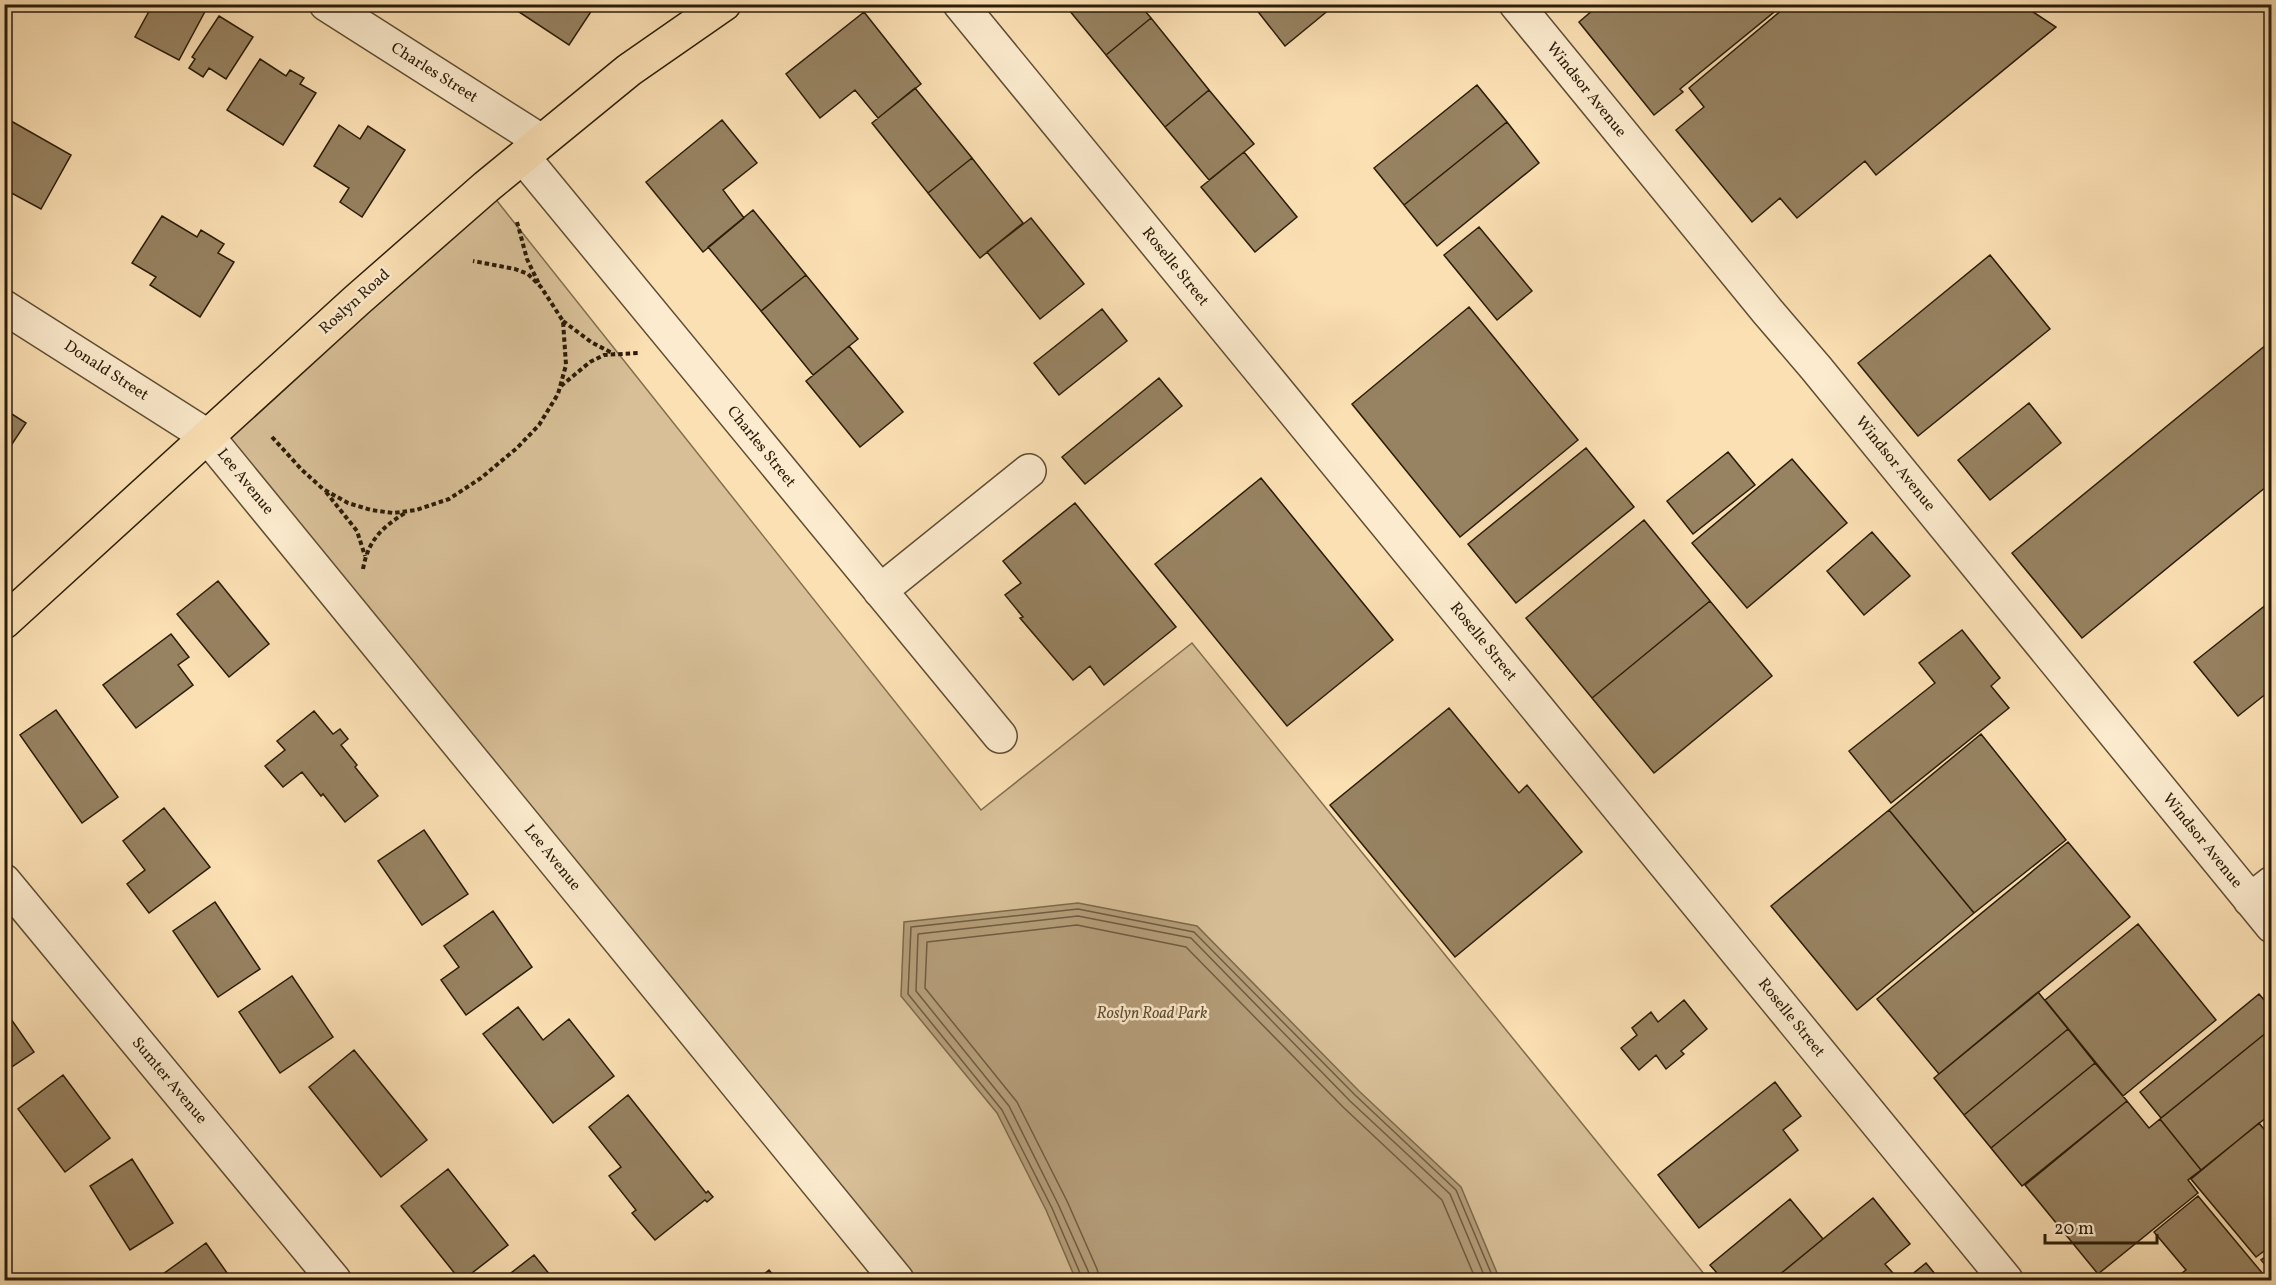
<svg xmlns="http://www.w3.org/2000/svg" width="2276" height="1285" font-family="Vollkorn,serif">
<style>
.green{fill:#d8bf97;stroke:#826e4f;stroke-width:1.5}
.water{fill:#b49d79;stroke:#7d694b;stroke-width:1.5}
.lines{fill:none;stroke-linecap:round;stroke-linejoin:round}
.shore{stroke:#705c40;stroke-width:1.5}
.building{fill:#978261;stroke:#2b1c07;stroke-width:1.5}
.minor-casing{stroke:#5f4d32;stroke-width:36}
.major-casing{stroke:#2b1c07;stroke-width:36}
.path{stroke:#2b1c07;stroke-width:4;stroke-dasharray:4.5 3;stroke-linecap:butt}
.minor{stroke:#fcebce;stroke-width:33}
.major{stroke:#fbe0b4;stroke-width:33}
.labels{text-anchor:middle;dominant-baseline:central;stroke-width:5;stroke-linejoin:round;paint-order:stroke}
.street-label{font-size:16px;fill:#2b1c07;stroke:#fcebce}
.park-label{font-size:16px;font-style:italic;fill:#5f4d32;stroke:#fcebce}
</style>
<rect width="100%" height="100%" fill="#fbe0b4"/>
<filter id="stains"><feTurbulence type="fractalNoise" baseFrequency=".00333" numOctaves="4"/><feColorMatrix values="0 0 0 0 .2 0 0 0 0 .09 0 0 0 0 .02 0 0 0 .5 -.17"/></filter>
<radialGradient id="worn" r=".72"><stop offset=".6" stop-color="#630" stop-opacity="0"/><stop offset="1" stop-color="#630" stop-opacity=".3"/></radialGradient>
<!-- green -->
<path class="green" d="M486,187L981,810L1192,643L1709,1280H894L209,436Z"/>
<!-- water -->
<path class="water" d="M1078,903L1197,926L1359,1091L1461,1187L1500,1280H1079L1073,1273L1046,1210L997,1113L901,996L904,922Z"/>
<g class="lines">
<!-- shore -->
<path class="shore" d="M1083,1280L1052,1208L1002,1110L908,994L911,927L1078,909L1194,932L1355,1095L1456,1190L1494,1280
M1091,1280L1089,1273L1058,1204L1009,1106L916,991L918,934L1078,916L1191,938L1350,1101L1450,1194L1486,1280
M1100,1280L1097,1269L1067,1201L1017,1102L925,988L927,942L1077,925L1186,947L1343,1107L1442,1200L1476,1280"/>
</g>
<!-- building -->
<path class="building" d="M153,4H209L179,60L135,37Z
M516,4H596L569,45L513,8Z
M1064,4H1139L1151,18L1106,55Z
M1252,4H1336L1285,46Z
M1600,4H1784L1680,89L1683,92L1654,115L1579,22Z
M1789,4H2021L2056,27L1876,175L1865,161L1797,218L1780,198L1752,222L1676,130L1704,107L1689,88Z
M864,12L921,84L878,118L855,90L820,118L786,74Z
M219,16L253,37L226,79L209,68L203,77L189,68L195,59L192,57Z
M1151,18L1209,90L1165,127L1106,55Z
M260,59L286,76L290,70L304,78L300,84L316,93L283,145L227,110Z
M1477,85L1507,122L1404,205L1374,168Z
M915,88L972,158L928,193L872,123Z
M1209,90L1254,144L1209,180L1165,127Z
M4,117L71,155L41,209L4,189Z
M722,120L757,163L723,190L744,218L703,252L646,182Z
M1507,122L1539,163L1437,246L1404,205Z
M339,125L360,139L368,126L405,150L362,217L340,202L349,188L314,166Z
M1244,152L1297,217L1255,252L1201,187Z
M972,158L1023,223L980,258L928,193Z
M753,210L806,275L761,311L708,247Z
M162,216L197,237L201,230L224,244L218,253L234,262L200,317L150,285L156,277L132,263Z
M1031,218L1084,284L1040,319L987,252Z
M1479,227L1532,291L1497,320L1444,255Z
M1990,255L2050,329L1918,436L1858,363Z
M806,275L858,339L813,375L761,311Z
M1469,307L1578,440L1460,537L1352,404Z
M1102,309L1127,341L1059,395L1034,363Z
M2272,340V482L2082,638L2012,553Z
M849,346L903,412L860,447L806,381Z
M1159,378L1182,406L1085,484L1062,457Z
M2029,403L2061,443L1990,500L1958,460Z
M4,409L26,423L4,456Z
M1586,448L1634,507L1516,603L1468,544Z
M1728,452L1755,485L1693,534L1667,501Z
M1792,459L1847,523L1747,608L1692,543Z
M1261,478L1393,640L1287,726L1155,564Z
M1075,503L1176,627L1104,685L1090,666L1073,680L1020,618L1023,617L1005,595L1021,583L1003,561Z
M1644,520L1710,601L1592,698L1526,618Z
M1872,532L1910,576L1864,615L1827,571Z
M218,581L269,644L229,677L177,614Z
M2272,600V689L2238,716L2194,662Z
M1710,601L1772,676L1654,773L1592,698Z
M1962,630L2000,678L1991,686L2009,708L1891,803L1849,751L1935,683L1919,663Z
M171,634L189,657L178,665L193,685L136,728L103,685Z
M1449,708L1519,793L1527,785L1582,852L1455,957L1330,805Z
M56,710L118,797L82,823L20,735Z
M314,711L333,734L340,729L348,739L341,745L357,765L355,767L378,796L345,822L323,794L321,796L302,772L283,787L265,766L285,750L277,741Z
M1981,734L2066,840L1974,913L1889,810Z
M164,808L210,867L149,913L127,884L145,870L123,841Z
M1889,810L1974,913L1857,1010L1771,906Z
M424,830L468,894L422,925L378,861Z
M2068,842L2130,917L1939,1074L1877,999Z
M215,902L260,969L218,997L173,931Z
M493,911L532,967L466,1015L441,980L459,967L444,946Z
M2138,924L2216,1020L2123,1096L2045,1000Z
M292,976L333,1037L280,1073L239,1012Z
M2038,992L2068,1029L1964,1115L1934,1078Z
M2259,994L2272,1009V1028L2161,1118L2140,1092Z
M1684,1000L1707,1029L1681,1051L1684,1054L1666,1069L1656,1055L1639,1070L1621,1048L1637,1035L1632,1028L1651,1012L1658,1022Z
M518,1007L543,1040L569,1019L614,1076L553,1123L483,1034Z
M4,1009L34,1052L4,1072Z
M2272,1028V1113L2201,1170L2160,1119Z
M2068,1029L2095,1063L1991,1148L1964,1115Z
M354,1050L427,1140L381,1177L309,1087Z
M2095,1063L2127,1101L2022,1186L1991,1148Z
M63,1075L110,1138L65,1172L18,1109Z
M1775,1082L1801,1116L1783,1130L1798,1150L1699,1228L1658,1175Z
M628,1095L706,1193L708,1191L713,1197L707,1202L705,1200L655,1240L632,1213L636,1210L609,1176L621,1167L589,1127Z
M2127,1101L2149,1128L2160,1119L2201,1170L2188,1180L2198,1193L2098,1274L2025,1185Z
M2259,1123L2272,1139V1245L2256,1257L2191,1179Z
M132,1159L173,1223L130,1250L90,1186Z
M448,1169L508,1245L463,1280H460L401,1206Z
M2198,1196L2268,1280H2173L2186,1270L2154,1232Z
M1873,1198L1910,1244L1885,1264L1899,1280H1773Z
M1790,1199L1823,1239L1773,1280H1723L1710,1265Z
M206,1243L232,1280H168L163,1274Z
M2272,1252V1273L2261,1260Z
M534,1255L554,1280H502Z
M1926,1263L1940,1280H1905Z
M769,1270L777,1280H757Z"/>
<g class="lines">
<defs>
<path id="minor" d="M326,4L541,141
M960,4L2006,1280
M1516,4L1768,312L1816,368L2272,926
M523,157L1000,736
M4,307L207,436L897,1280
M880,591L1029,471
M4,881L334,1280
M2250,900L2272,883"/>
<path id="major" d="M4,622L356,301L486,187L629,70L724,4"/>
</defs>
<!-- minor casing -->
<use href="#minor" class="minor-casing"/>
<!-- major casing -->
<use href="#major" class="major-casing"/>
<!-- path -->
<path class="path" d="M517,222L527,259L539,284
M563,321L591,342L614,354
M561,386L590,362L604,355L639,353
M272,437L302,470L323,489L348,503L371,510L393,513L416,510L449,499L481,478L517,448L539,425L558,394L566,365L563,321L541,287L528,274L515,269L473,261
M326,492L357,531L365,556
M363,569C368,541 381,528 405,513"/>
<!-- minor -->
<use href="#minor" class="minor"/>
<!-- major -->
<use href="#major" class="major"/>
</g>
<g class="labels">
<!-- street labels -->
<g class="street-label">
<text transform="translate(434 73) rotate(32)">Charles Street</text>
<text transform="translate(1586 90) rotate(51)">Windsor Avenue</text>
<text transform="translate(1175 267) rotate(51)">Roselle Street</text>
<text transform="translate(355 302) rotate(-42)">Roslyn Road</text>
<text transform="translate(106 371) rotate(33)">Donald Street</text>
<text transform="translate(761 447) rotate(51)">Charles Street</text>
<text transform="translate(1895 464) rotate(51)">Windsor Avenue</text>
<text transform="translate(245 482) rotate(51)">Lee Avenue</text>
<text transform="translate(1483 642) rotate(51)">Roselle Street</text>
<text transform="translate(2202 841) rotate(51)">Windsor Avenue</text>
<text transform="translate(552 858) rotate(51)">Lee Avenue</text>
<text transform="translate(1791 1018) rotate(51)">Roselle Street</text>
<text transform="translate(169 1081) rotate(50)">Sumter Avenue</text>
</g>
<!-- park labels -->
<g class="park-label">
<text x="1152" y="1014">Roslyn Road Park</text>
</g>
</g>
<!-- margin -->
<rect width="2276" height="1285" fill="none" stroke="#fbe0b4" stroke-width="24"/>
<rect x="6" y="6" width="2264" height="1273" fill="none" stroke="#2b1c07" stroke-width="3"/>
<rect x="12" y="12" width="2252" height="1261" fill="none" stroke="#2b1c07" stroke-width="1.5"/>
<!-- scale -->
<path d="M2045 1234v9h112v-9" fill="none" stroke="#2b1c07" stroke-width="3"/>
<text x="2054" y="1234" font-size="18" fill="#2b1c07" stroke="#fcebce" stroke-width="4.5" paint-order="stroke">20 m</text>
<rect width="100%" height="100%" filter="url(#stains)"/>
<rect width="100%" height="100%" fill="url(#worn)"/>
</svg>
